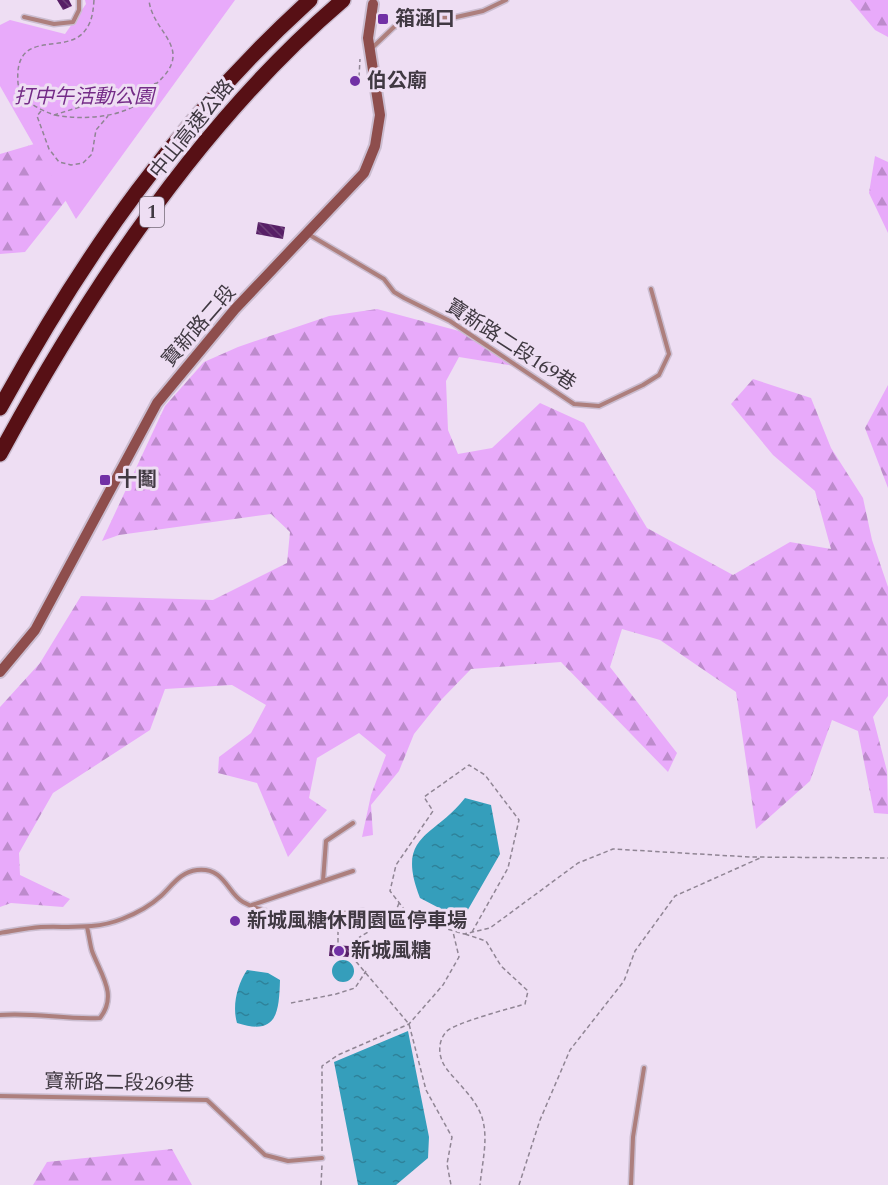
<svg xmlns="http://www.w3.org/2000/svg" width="888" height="1185" font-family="Spectral,'Noto Sans TC',serif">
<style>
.forest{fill:url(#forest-firs)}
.park{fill:#e8aafa}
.water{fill:url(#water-ripples)}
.building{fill:url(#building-back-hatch)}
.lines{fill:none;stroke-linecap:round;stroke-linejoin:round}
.lane-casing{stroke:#cbbdd0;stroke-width:7}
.secondary-casing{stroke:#cbbdd0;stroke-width:14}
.highway-casing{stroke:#cbbdd0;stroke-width:18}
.path{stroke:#908594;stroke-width:1.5;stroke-dasharray:4.5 3;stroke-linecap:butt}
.lane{stroke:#ad7f7d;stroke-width:4}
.secondary{stroke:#8e4e4d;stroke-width:10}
.highway{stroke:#571015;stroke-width:15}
.poi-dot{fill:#7130a5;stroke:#eedef3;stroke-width:2}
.labels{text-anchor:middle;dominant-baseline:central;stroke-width:6;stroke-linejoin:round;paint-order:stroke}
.shield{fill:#eedef3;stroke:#746a77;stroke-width:1.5}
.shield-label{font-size:18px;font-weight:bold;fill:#403942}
.poi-label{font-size:20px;font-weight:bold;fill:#403942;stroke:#eedef3;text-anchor:start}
.park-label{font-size:20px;font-style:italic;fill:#742b87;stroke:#eedef3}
.street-label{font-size:20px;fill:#403942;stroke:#eedef3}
</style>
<defs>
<pattern id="forest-firs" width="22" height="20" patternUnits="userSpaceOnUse" patternTransform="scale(1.5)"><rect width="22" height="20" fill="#e8aafa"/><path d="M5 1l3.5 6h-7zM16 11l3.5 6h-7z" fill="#bd8bcc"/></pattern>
<pattern id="water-ripples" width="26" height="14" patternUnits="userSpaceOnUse" patternTransform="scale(1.5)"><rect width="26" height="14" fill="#359ebb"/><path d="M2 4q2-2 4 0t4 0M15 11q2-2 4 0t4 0" fill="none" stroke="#2e829a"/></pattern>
<pattern id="building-back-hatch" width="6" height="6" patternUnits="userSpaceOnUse" patternTransform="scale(1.5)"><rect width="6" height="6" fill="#571f66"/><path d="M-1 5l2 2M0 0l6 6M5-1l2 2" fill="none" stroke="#6d4079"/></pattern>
</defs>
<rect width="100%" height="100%" fill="#eedef3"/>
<!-- forest -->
<path class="forest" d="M850,0H888V37L875,30Z
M41,142L67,199L25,252L0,254V154Z
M875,156L888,162V233L869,193Z
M377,309L459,331L514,366L459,357L446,381L448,430L458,454L492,448L540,403L584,423L647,528L733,575L790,542L831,549L815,491L773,455L731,404L753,379L811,398L831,448L863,498L872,540L888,587V696L873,717L887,771L888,814L874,813L858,731L832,720L810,781L756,829L736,692L660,640L622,629L610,667L677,753L668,772L561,662L471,669L442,699L414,734L399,771L371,805L373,835L362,837L371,795L386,755L359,733L317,758L309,798L327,810L288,857L257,783L218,773L219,757L251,733L266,705L232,685L165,689L150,730L53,793L19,853L20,875L70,899L63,907L11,903L0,907V707L40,663L81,596L213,600L287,563L290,532L271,514L119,535L102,541L165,406L204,362L238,347L329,316Z
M888,385V488L865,428Z
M172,1149L192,1185H33L47,1162Z"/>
<!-- park -->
<path class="park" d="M85,0H235L76,219L0,86V25L10,20L65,34L86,4Z"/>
<!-- water -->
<path class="water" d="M465,798L491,805L500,854L462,920L420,898C395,834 434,838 465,798Z
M332 971a11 11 0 1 1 22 0a11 11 0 1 1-22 0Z
M247,970L268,973L280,980C279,1013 277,1036 237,1023C232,1006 237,985 247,970Z
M408,1031L429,1137L428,1158L396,1185H358L334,1062Z"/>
<!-- building -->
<path class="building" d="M57,0H69L72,6L63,10Z
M350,77H359L360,85H350Z
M258,222L285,227L283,239L256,234Z
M330,945L350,946L349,957L329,956Z"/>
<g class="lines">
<defs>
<path id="lane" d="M24,17L54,24L73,22L79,10V0
M372,48L394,27L414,17L452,18L483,11L506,0
M308,234L384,279L394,292L404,298L450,321L574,404L599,406L643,385L659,375L669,354L651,289
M323,881L326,841L353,823
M252,905L353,871
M0,933C13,931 27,928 41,927C69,926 94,930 122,919C135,914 150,906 161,896C172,886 180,872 197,870C225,867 227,893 243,902C280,922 323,918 363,911
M0,1015C34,1012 66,1020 100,1018C118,995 101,975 92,951C90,944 89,935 87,927
M0,1096L207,1100L265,1155L288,1161L322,1158
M631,1185L633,1137L644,1068"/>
<path id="secondary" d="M0,672L35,630L157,403L235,309L364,173L375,146L380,115L368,38L373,4"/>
<path id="highway" d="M0,408C85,253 179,119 310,0
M0,454C88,291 201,121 343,0"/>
</defs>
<!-- lane casing -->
<use href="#lane" class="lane-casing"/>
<!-- secondary casing -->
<use href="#secondary" class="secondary-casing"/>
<!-- highway casing -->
<use href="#highway" class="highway-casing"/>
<!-- path -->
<path class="path" d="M94,0C93,13 92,24 82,34C60,54 14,29 18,83C20,101 39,109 54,115L157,83C196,48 152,33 149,0
M359,77L360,59
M41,111L37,116L49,149L59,162L71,165L83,163L92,154L96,130L108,116
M55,115C86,121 141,118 157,83
M399,903L394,916L355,940L353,958L409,1024L426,1090L452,1137L447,1164L451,1185
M338,923V946
M472,932L508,868L519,820L485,775L469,765L424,797L433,811L396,865L390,891L411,918L464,934L490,928L578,863L613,849L750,857L888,858
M465,934L486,941L501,966L528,991L525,1004C511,1008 455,1023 447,1031C437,1041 438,1057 446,1068C458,1084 478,1100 483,1121C488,1141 482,1164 480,1185
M291,1003L336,994L355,988L366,971
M322,1151V1066L338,1055L409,1024L443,985L459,957L453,932
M321,1185L322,1165
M519,1185L540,1120L570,1050L624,981L635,951L675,896L760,858"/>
<!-- lane -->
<use href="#lane" class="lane"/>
<!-- secondary -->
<use href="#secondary" class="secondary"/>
<!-- highway -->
<use href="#highway" class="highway"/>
</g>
<!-- markers -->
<g class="poi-dot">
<rect x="377" y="13" width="12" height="12" rx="3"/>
<circle cx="355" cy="81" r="6"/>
<rect x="99" y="474" width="12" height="12" rx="3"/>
<circle cx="235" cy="921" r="6"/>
<circle cx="339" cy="951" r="6"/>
</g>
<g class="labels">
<!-- shield labels -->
<rect class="shield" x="140" y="197" width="24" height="30" rx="4.5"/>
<g class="shield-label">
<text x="152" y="212">1</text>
</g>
<!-- poi labels -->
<g class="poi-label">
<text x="395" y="19">箱涵口</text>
<text x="367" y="81">伯公廟</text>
<text x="117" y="480">十鬮</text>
<text x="247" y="921">新城風糖休閒園區停車場</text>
<text x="351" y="951">新城風糖</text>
</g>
<!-- park labels -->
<g class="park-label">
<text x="84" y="97">打中午活動公園</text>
</g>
<!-- street labels -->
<g class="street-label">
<text transform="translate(192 129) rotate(-51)">中山高速公路</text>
<text transform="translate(199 326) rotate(-49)">寶新路二段</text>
<text transform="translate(511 345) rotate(33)">寶新路二段169巷</text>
<text transform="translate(119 1083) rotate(1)">寶新路二段269巷</text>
</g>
</g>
</svg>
